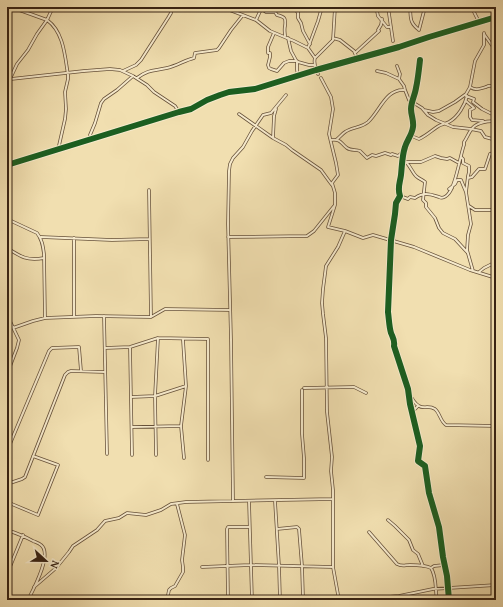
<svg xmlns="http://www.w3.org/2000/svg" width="503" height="607" font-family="'Gentium Book Plus',serif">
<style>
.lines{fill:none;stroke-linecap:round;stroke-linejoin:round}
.minor-casing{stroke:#66513a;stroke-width:3.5}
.minor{stroke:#f6eacc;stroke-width:2}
.cycleway-casing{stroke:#f6eacc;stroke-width:8}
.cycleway{stroke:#1b5e20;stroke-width:6}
</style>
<rect width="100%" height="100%" fill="#f1dfb0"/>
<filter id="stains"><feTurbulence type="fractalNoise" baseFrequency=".005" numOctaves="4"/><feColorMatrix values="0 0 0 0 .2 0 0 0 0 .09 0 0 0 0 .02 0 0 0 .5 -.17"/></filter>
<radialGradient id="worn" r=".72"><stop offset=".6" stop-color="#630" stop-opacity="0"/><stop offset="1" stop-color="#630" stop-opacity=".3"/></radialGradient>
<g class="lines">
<defs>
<path id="minor" d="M11,7L47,20C64,32 65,57 68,75V79L65,92L66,109L65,119L58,150
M222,7L256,20L270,31L294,41L308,48L315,58
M294,7L298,13
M300,7L298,13V18L301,23L303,31L310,44
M371,7L373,9L377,11L378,16L387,27H391
M388,7L393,41
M392,7L403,10L407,7
M410,7C411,18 409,22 419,30
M473,7L474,12L479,22
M262,9L266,12H275L277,15C285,17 286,18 285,26C284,30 285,33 285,36
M256,20L262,7
M419,30L425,7
M274,33L268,47V53H270V57L268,65L269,68L271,69L277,71L284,63L289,61H297
M484,34L496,51
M288,38L291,51L297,62V70L298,76
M333,38L340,40L354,51L357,58
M308,48L318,21L322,7
M355,53L379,31L378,30L381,25L382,19
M420,60C419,69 418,79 416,88C415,95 411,102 411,109C411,115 414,121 413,127C412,135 407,140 405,147C402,156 402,166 401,175C400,183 397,188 400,196L396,203L395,214L391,240L388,312C389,319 389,326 391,333C393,338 395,340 394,346L408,389L410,404L420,446L418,461L425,466L429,493L439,527L443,557L447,576L449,600
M298,62L309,65H314
M397,66L400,74L399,79L404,86L405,90L409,100L422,108L428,115L436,120L453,127L471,129L481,131L485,137L496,140
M123,71L136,65L141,60L168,18L171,13L172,7
M377,71L386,73L399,79
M318,74C316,68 313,64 315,58L333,40L335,7
M137,78C149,69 154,71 167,68C177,66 185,60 194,58L195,53L217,50L219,48L231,30L243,15
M321,78L331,97L333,109L329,134L336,163L338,175L332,183L335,193V205L328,227L345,231L363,238L373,235L414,247L470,270L496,278
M10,79L17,64L28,50L37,34L47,20L53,7
M7,82L11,79L84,71L110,69L120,70L133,76L147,85L154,92L175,106L179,112
M470,87C476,91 479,89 486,87C489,85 492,86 496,86
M466,96L474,99L473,102L482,109L496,116
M466,101L473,107L474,108L470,110V117L472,120L483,121
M424,110L433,112L439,111L455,102L466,94L470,87L475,61L484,45V33
M239,114L273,138L286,145L292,150L321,170L329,181L332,185
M412,134L414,137L419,139C426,136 431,131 437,127C441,124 446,124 449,122C458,117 465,105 467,96
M90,135L95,123L101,103L104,99L117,90L133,76
M273,138L274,116L276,109
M331,140C342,139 340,143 347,148C351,151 356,149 360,151C362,153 365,156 367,158L372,155L376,156L385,153L391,155L392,154L398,156L404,151
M336,140C339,138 342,134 345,132C352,127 361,128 368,122C380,111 386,88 405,90
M461,157L463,159V163L469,166V172L468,176L466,192L471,224L468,235L467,250L473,271
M403,162H421L435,156L441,158L447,159L450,158L459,163
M406,162C411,167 412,172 416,176C419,179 423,180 425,182L423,200L426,203V207L435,218L439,228L443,233L455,239L467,252
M7,165L179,112L191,109L207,100L220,95L229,92L255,89L316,70L399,47L429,37L496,17
M468,178L472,177L479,169H485L490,154L496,152
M452,188L449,189L455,184L457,180H461L466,192
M149,190L151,317
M400,196L408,199L410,197L415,198C424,192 429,194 439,197C443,199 446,197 449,193C456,185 460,156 464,145V142C467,138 468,134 471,130C476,122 487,121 496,121
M469,206L475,210H496
M7,219L37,233C42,239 43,246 44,254L45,318
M496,234V237
M41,237L112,240L149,239
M228,237L307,236L314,231L334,206
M74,238V317
M7,248C21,257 27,261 44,258
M479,272L484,268L496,262
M7,315L19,340L17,348L7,374
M104,316L107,454
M13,328L33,321L45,318L96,316L151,317L165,309L230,310
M183,340L186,386L181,426L184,458
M130,347L132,455
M105,348L130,347L158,338L208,339V460
M304,388L354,387L366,393
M409,393C411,397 415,404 419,406C423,409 429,405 435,409C440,413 440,421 446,425L496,426
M131,397L155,396L186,386
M412,412L418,406
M132,427L181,426
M7,451L49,351L52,348L79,347L81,371
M156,455L155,396L158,338
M266,477L304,478V458L302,434V390
M7,484L22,479L25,477L65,375L68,372L71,371L105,372
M233,501L231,339L228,224L229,171L230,164L233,158L243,147L252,131L263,115L271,113L286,95
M249,501L252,600
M275,501L279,566L280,600
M7,502L38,515L58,465L33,456
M388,520L395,526L409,540L413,550L418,554L423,566
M277,529L297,527L299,529L302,566L303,598L302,600
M7,530C16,533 24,536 33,541C35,542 39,543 41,545C53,554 33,590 28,600
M369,532L397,564C402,567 405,565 410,565C417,565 425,565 431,568C437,577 435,590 437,600
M202,567L250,565L333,567
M431,568L434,566L444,565
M7,574L23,535
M34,587L56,568L69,552L73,546L97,530L105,521L119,518L127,513L146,515L161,510L171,504L186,502L333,499
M167,600L169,590L171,588L175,586L183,572V567L182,560L185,535L177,504
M228,600L227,529L228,527H249
M339,600L333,567V490L331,471L332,457L327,412L326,338L323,314L322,303L323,289L326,266L338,247L345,231
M352,600L399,596L433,589L496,585"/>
</defs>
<!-- minor casing -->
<use href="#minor" class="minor-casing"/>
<!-- minor -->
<use href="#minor" class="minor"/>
<defs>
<path id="cycleway" d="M420,60C419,69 418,79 416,88C415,95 411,102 411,109C411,115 414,121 413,127C412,135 407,140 405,147C402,156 402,166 401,175C400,183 397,188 400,196L396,203L395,214L391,240L388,312C389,319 389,326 391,333C393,338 395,340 394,346L408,389L410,404L420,446L418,461L425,466L429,493L439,527L443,557L447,576L449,600
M7,165L179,112L191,109L207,100L220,95L229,92L255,89L316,70L399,47L429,37L496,17"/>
</defs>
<!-- cycleway casing -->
<use href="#cycleway" class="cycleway-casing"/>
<!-- cycleway -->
<use href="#cycleway" class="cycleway"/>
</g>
<!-- margin -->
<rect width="503" height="607" fill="none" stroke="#f1dfb0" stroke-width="24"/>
<rect x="8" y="8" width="487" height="591" fill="none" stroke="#372213" stroke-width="2"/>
<rect x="12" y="12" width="479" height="583" fill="none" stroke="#372213"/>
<!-- north arrow -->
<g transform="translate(46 561) rotate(112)" stroke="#f6eacc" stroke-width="3" paint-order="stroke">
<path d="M0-3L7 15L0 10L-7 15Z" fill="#372213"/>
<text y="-6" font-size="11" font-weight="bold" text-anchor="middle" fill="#372213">N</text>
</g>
<rect width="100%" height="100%" filter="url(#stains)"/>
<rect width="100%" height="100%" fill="url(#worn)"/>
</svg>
